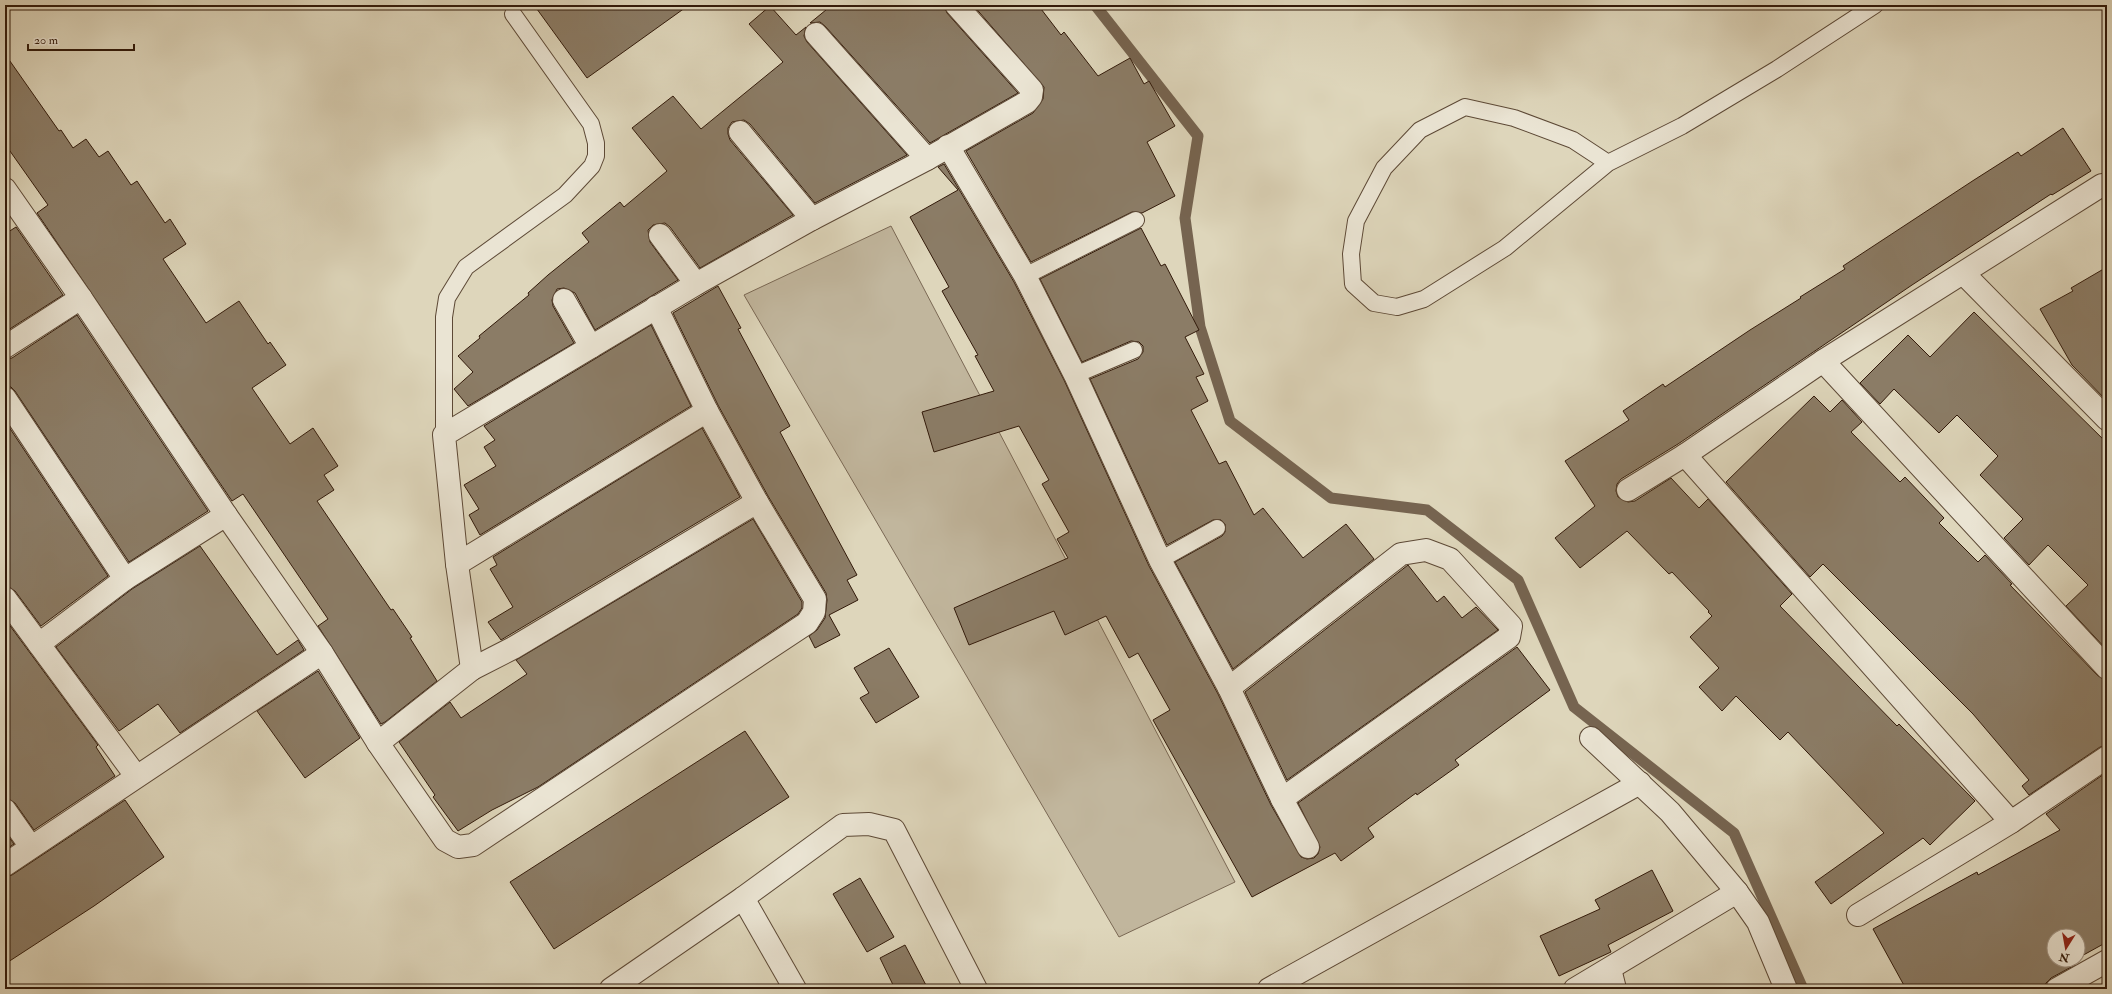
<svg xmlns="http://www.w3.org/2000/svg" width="2112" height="994" viewBox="0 0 2112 994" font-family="'IM FELL Double Pica',serif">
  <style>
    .green { fill: #c1b69d; stroke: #7a6854 }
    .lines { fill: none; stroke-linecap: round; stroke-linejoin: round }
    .stream { stroke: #766450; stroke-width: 11 }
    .building { fill: #8b7c66; stroke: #321a0a }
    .lane-casing { stroke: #5d4936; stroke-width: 18 }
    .street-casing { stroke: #5d4936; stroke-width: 24 }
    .lane { stroke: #eae4d3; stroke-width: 16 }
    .street { stroke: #eae4d3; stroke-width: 22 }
  </style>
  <rect width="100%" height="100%" fill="#ded6bb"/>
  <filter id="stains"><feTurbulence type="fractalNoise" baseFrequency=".005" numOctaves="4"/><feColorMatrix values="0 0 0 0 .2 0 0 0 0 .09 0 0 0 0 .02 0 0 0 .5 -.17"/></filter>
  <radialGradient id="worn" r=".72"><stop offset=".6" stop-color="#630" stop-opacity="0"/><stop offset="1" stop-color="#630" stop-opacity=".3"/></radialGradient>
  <polygon class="green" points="891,226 1235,882 1119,937 744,295"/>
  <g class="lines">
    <polyline class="stream" points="1095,5 1198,136 1185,218 1200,327 1230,421 1331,498 1427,510 1518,580 1574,707 1734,833 1803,989"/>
  </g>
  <g class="building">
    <polygon points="534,5 689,5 587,78"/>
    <polygon points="832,5 944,5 947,13 1018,93 930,143 825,26 820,22 810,23"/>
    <polygon points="973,5 1038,5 1061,35 1064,32 1098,76 1130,58 1144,84 1149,81 1175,126 1147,142 1175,196 1142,213 1132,212 1031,262 966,151 1033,113 1043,99 1044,87"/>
    <polygon points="770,6 796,35 806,27 804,36 807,42 907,155 815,203 750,124 744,120 732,122 728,128 728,134 730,140 793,215 700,268 670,227 665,223 653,225 648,230 650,242 678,280 595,330 575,293 564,288 557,289 552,300 553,306 574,343 468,406 454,389 473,372 458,356 480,338 479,336 529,295 528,293 548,275 589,242 582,233 620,202 624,207 667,171 632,128 673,96 701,129 783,62 749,24"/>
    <polygon points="5,54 59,131 61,130 73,148 86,139 99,157 108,151 131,185 137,181 165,223 170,219 186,244 163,259 206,323 239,301 268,344 270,342 286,365 252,388 290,444 313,428 338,466 324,475 334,490 317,501 391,610 393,609 412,637 410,638 437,681 385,722 381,724 318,626 328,619 243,494 232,501 37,213 48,205 5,144"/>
    <polygon points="2063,128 2091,171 2052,195 2051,194 1912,285 1678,444 1621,479 1617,484 1616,491 1618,497 1628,502 1635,501 1671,478 1699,508 1708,499 1792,594 1780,606 1897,726 1899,724 1975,801 1930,845 1923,838 1831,904 1815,882 1884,833 1788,732 1780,740 1736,696 1722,711 1699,687 1719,668 1690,637 1712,616 1708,612 1709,611 1672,572 1669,574 1627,531 1580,568 1555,538 1595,506 1565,461 1629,420 1623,411 1663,384 1665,387 1750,330 1801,298 1800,297 1845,269 1843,266 1974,180 2018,152 2021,156"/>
    <polygon points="944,164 1014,282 1064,380 1149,566 1218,694 1271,805 1301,857 1307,859 1314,858 1318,854 1320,847 1298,803 1517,647 1550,690 1455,760 1459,765 1417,795 1416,793 1368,828 1374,837 1341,861 1335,853 1252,897 1153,720 1170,710 1138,653 1129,658 1106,616 1065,635 1054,611 969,645 954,608 1068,558 1057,539 1069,532 1042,484 1049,480 1019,426 934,452 922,412 994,391 975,356 978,355 942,291 949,287 910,217 958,190 938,167"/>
    <polygon points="16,227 63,295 5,332 5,234"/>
    <polygon points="1141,228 1161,266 1165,264 1199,330 1185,337 1204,374 1196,377 1208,401 1191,410 1219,464 1226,461 1254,515 1263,508 1303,558 1346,524 1374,559 1233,669 1175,562 1222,536 1225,532 1225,524 1221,520 1213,520 1167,545 1090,379 1138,359 1143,352 1143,346 1139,342 1131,341 1082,362 1040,279"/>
    <polygon points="2107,267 2107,401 2072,365 2040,309 2073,291 2071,288"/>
    <polygon points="718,286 741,328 738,329 790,426 780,432 857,575 847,580 858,600 829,615 840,635 815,648 809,636 817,630 825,618 827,600 826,593 768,496 718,405 673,313"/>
    <polygon points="1974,312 2107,443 2107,650 2066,606 2088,585 2048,545 2029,565 2004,538 2023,519 1980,475 1998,456 1957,415 1939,433 1894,389 1880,404 1860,383 1908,335 1930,357"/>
    <polygon points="77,315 208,511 129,562 15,391 11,387 5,386 5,359 12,358"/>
    <polygon points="651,325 691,406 480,535 469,515 479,509 464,485 496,466 484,447 495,440 484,426"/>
    <polygon points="1814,396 1830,412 1842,400 1862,422 1851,432 1900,482 1905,477 1944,518 1939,523 1978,562 1985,555 2012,584 2010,585 2098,676 2107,680 2107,745 2100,747 2029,795 2022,786 2029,780 1973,714 1823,564 1810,577 1726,482"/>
    <polygon points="5,421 108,576 41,626 15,591 5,586"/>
    <polygon points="702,428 740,497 501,640 488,622 513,607 490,569 497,565 493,557"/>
    <polygon points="753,519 802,602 802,608 798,614 538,787 492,810 458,831 433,797 435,795 399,742 450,702 461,718 527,674 516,660"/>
    <polygon points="200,546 277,655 298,640 304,650 180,733 158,704 119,731 56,647 132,589"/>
    <polygon points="1408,565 1437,602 1444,596 1462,618 1476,607 1498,630 1287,780 1245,692"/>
    <polygon points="5,619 98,745 96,747 115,776 34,830 15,803 5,798"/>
    <polygon points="889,648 919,697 876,723 860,698 869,693 854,668"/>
    <polygon points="318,671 360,738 305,778 257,711"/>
    <polygon points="745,731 789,797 554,949 510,882"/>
    <polygon points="2107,772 2107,942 2078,958 2078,936 2054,936 2054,960 2074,960 2073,961 2075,965 2051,978 2046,983 2045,989 1906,989 1873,929 1977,872 1978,875 2060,830 2046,814"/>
    <polygon points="125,800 164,857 94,906 5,964 5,877 12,875"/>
    <polygon points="5,832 14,844 5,850"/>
    <polygon points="1652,870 1673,911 1608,945 1611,952 1559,976 1540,936 1600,909 1595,900"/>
    <polygon points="860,878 894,937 867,952 833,894"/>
    <polygon points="905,945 928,989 895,989 880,958"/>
  </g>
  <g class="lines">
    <g class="lane-casing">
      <g id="lane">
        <polyline points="1608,163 1573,140 1514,118 1465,107 1420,130 1384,168 1356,221 1351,254 1353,284 1374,303 1397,307 1424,299 1505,248 1608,163 1682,126 1777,69 1875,5"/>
        <polyline points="1025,276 1136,220"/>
        <polyline points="1075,375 1134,350"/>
        <polyline points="444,435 444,317 447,298 466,267 565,195 592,166 596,156 596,143 591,124 513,14"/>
        <polyline points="1160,560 1217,528"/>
      </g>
    </g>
    <g class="street-casing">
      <g id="street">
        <polyline points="816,34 927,159"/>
        <polyline points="740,132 812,219"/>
        <polyline points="948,146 1025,276 1075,375 1160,560 1229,688 1282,799 1308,847"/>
        <polyline points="5,189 81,298 226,515 322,653 378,743 445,840 458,847 473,845 807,623 814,612 815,599 757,502 707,411 656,307"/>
        <polyline points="660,235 696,284"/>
        <polyline points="1964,274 2107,419"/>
        <polyline points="564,300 591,347"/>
        <polyline points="5,347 81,298"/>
        <polyline points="1823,361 2107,668"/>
        <polyline points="5,398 125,579"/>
        <polyline points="1685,455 2011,822"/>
        <polyline points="1628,490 1685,455 1823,361 2102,185 2107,185"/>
        <polyline points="457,564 707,411"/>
        <polyline points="5,598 136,776"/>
        <polyline points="39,644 125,579 226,515"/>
        <polyline points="472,669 457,564 444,435 696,284 812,219 927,159 1027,102 1031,97 1032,90 956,5"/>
        <polyline points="1229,688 1401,554 1426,550 1450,559 1511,626 1509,637 1282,799"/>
        <polyline points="1591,738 1670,812 1737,892 1758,922 1786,989"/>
        <polyline points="378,743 472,669 513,648 757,502"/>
        <polyline points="5,810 31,847"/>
        <polyline points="5,865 322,653"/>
        <polyline points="743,898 795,989"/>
        <polyline points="1858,915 2011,822 2107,757"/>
        <polyline points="1610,969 1615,989"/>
        <polyline points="611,989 743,898 843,825 869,824 894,830 976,989"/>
        <polyline points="1269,989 1640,783"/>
        <polyline points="1575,989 1737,892"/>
        <polyline points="2057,989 2107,961"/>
      </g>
    </g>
    <use href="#lane" class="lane"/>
    <use href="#street" class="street"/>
  </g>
  <rect width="2112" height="994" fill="none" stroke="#ded6bb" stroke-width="20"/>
  <rect x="6" y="6" width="2100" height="982" fill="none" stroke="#321a0a" stroke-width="2"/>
  <rect x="10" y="10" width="2092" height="974" fill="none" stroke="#321a0a"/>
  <g transform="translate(2066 948) rotate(191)"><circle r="19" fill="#eae4d3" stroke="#a09383"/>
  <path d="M0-3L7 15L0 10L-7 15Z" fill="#8f2418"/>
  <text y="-6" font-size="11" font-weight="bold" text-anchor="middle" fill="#321a0a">N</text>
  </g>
  <path d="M28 44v6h106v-6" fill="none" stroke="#321a0a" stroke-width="2"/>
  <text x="34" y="44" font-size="12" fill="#321a0a" stroke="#eae4d3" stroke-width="3" paint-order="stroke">20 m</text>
  <rect width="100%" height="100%" filter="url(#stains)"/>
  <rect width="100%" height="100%" fill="url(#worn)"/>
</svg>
